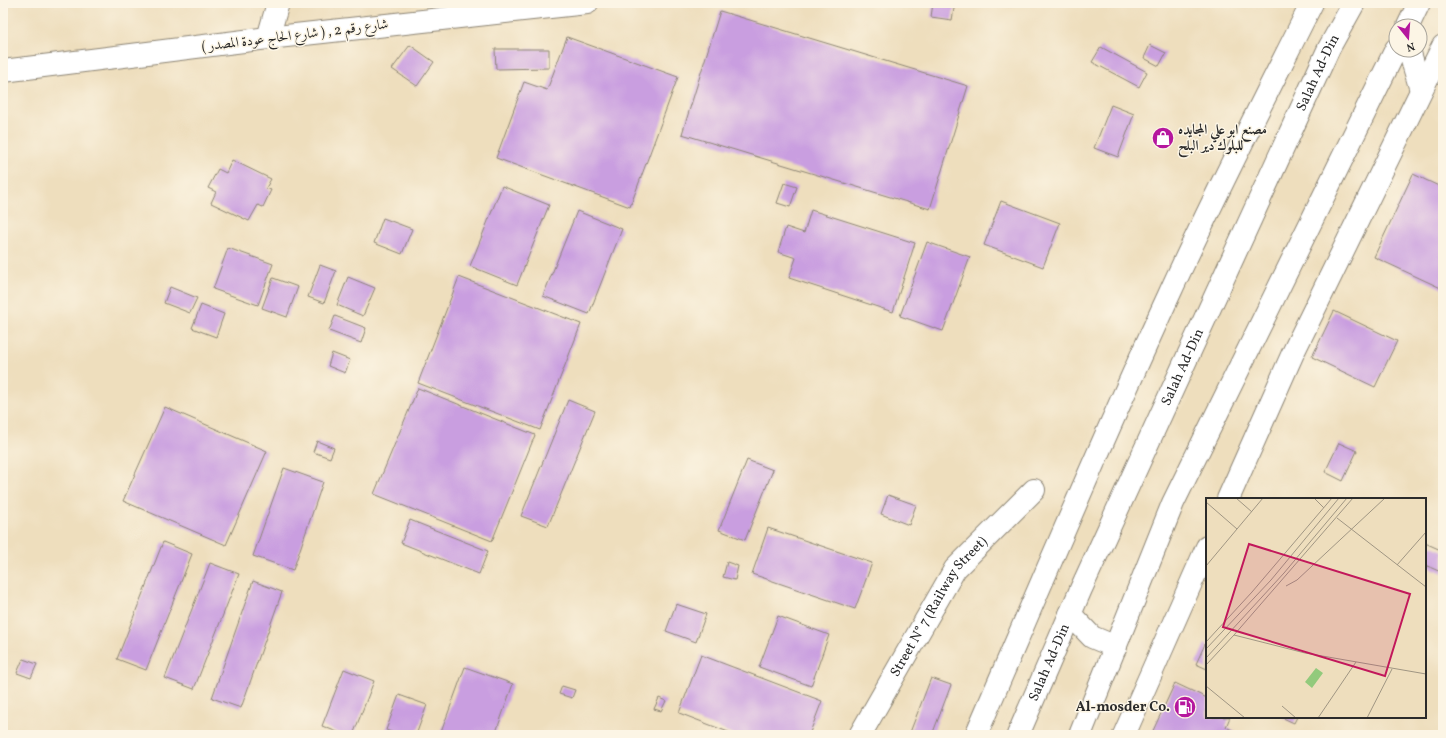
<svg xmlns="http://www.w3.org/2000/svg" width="1446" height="738" viewBox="0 0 1446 738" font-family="Vollkorn,Amiri,serif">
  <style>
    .building { fill: #c99ee0 }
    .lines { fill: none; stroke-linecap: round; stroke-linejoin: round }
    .minor-casing { stroke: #8c8474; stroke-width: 24 }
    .major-casing { stroke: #8c8474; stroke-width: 24 }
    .highway-casing { stroke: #8c8474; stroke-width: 24 }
    .minor { stroke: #fff; stroke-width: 22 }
    .major { stroke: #fff; stroke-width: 22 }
    .highway { stroke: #fff; stroke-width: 22 }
    .labels { text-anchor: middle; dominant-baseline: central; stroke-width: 3; stroke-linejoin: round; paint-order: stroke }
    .street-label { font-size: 14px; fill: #2b2b2b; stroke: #fcf5e5 }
    .poi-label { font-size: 14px; font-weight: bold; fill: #2b2b2b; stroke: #fcf5e5; text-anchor: start }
    .inset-road { fill: none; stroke: #a09683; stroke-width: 1 }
    .view { fill: #c2185b; fill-opacity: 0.15; stroke: #c2185b; stroke-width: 2 }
    .inset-edge { fill: none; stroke: #2b2b2b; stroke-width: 2 }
  </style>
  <rect width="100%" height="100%" fill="#fcf5e5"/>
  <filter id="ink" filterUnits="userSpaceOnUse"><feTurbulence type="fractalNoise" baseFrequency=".025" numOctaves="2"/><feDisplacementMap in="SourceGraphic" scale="8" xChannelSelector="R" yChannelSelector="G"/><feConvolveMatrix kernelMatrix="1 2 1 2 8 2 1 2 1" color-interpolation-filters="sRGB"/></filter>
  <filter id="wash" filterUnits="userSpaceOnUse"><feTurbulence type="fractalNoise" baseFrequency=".012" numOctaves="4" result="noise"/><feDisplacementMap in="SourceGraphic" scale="16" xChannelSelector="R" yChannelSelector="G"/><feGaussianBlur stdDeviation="0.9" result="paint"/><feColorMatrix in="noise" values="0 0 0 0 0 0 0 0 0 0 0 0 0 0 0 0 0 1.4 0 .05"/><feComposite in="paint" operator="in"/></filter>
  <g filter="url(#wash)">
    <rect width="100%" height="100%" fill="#eedebd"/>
    <g id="blocks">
      <g class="building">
        <polygon points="933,3 955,3 952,20 931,17"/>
        <polygon points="720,11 968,86 930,209 682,134"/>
        <polygon points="567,37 678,77 630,207 496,158 524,82 547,90"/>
        <polygon points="410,45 434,62 417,86 392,69"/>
        <polygon points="1150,45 1166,53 1159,66 1144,58"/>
        <polygon points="1101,47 1147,72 1139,87 1092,62"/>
        <polygon points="495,49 549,49 549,68 496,69"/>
        <polygon points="1111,105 1134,114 1118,157 1094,148"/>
        <polygon points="232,160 271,179 266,188 271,190 263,207 258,205 249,221 211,203 216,192 208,188 218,169 226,173"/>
        <polygon points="1413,174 1443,188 1443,289 1374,257"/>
        <polygon points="784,183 797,187 790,207 777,203"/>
        <polygon points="502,186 549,205 517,285 470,266"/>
        <polygon points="1001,201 1060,223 1043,267 984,245"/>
        <polygon points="811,210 915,243 893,312 789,278 796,258 778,252 786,227 804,233"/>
        <polygon points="577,211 622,229 589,314 543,296"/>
        <polygon points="383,218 412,229 402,254 374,243"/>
        <polygon points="927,242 970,257 943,331 900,316"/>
        <polygon points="228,248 273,264 258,305 213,289"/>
        <polygon points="320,265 336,271 324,303 308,297"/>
        <polygon points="348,277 375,288 363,316 337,305"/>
        <polygon points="459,277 581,324 540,430 418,383"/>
        <polygon points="273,278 298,287 287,317 262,308"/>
        <polygon points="170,287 197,298 190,313 164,303"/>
        <polygon points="201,305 224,314 216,337 192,328"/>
        <polygon points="1334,311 1397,341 1375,387 1312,357"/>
        <polygon points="335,316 366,328 361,343 329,331"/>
        <polygon points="332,353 350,360 345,373 328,366"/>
        <polygon points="418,388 535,435 492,541 374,494"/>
        <polygon points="568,400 595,411 548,526 521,516"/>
        <polygon points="165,407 267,451 226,545 123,501"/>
        <polygon points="317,441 334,448 330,458 313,452"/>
        <polygon points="1339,443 1357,451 1343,481 1325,472"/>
        <polygon points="747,460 773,470 745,540 719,530"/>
        <polygon points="284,468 323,482 293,570 253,556"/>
        <polygon points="888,495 916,505 909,525 881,514"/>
        <polygon points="410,520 488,551 479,574 401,543"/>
        <polygon points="768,528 872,563 855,609 752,574"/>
        <polygon points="163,542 192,554 146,670 117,659"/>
        <polygon points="1425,543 1443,551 1443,573 1425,565"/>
        <polygon points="727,562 738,566 735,580 723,577"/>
        <polygon points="210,563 239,574 194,689 165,678"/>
        <polygon points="253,581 282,592 241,708 212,698"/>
        <polygon points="676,604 706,614 696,642 666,631"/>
        <polygon points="778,616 829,635 811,686 759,667"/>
        <polygon points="1205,644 1207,645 1207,669 1196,664"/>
        <polygon points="701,655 822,701 809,735 736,735 679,713"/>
        <polygon points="23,659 37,664 31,678 17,673"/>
        <polygon points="465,667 513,684 495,735 440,735"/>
        <polygon points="344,669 374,681 353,735 345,735 322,726"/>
        <polygon points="931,678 951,685 932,735 909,735"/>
        <polygon points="1175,683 1207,698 1207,717 1230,717 1226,727 1242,735 1151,735"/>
        <polygon points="562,686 575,690 572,698 559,694"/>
        <polygon points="399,695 427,705 416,735 399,735 386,730"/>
        <polygon points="659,698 666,701 661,711 654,709"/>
        <polygon points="1281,717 1297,717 1294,723"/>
      </g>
    </g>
  </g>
  <g filter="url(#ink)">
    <use href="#blocks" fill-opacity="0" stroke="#8c8474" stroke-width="1"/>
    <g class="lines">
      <g class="minor-casing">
        <g id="minor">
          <polyline points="268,38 278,3"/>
          <polyline points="3,71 268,38 587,3"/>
          <path id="s1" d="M860,735L955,569L1034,490"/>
          <path d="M976,735C1039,589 1101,442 1168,297C1213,198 1263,101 1312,3"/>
        </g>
      </g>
      <g class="major-casing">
        <g id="major">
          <polyline points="1228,499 1293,353 1443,46"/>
          <polyline points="1124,735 1207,547"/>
        </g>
      </g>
      <g class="highway-casing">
        <g id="highway">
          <polyline points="1408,26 1419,3"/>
          <polyline points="1409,50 1421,90"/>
          <polyline points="1070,614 1092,637 1116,647"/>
          <path id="s2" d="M1018,735L1081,589L1329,48L1354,3"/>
          <polyline points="1080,735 1173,503 1396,49"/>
        </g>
      </g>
      <use href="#minor" class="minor"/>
      <use href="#major" class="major"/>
      <use href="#highway" class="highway"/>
    </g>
  </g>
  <defs>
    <g id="shop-disc" transform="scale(1.15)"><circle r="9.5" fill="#b5179e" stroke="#fcf5e5"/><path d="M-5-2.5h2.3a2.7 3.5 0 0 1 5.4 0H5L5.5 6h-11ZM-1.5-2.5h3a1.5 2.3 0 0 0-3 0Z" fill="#fff"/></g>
    <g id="fuel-disc" transform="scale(1.15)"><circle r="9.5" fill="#b5179e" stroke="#fcf5e5"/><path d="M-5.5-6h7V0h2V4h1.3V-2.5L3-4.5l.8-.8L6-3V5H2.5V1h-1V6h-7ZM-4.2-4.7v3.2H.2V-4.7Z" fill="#fff"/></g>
  </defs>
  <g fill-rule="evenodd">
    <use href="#shop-disc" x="1163" y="138"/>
    <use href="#fuel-disc" x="1185" y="707"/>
  </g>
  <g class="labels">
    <g class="street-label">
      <text transform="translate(295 36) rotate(-7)">شارع رقم 2 , ( شارع الحاج عودة المصدر )</text>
      <text stroke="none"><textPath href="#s2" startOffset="727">Salah Ad-Din</textPath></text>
      <text stroke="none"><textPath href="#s2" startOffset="403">Salah Ad-Din</textPath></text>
      <text stroke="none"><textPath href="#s1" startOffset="151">Street N° 7 (Railway Street)</textPath></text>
      <text stroke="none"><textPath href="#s2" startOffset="79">Salah Ad-Din</textPath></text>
    </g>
    <g class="poi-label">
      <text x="1178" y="130">مصنع ابو علي المجايده<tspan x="1178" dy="16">للبلوك دير البلح</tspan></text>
      <text x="1170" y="707" text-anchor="end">Al-mosder Co.</text>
    </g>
  </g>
  <g transform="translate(1206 498)">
    <rect width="220" height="220" fill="#eedebd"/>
    <path d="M110,170L117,175L106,190L99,184Z" fill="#92ca7c"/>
    <path class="inset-road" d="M30,0L46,14M108,0L118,10M147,0L28,137L99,155L220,176M0,4L31,31M131,20L220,89M191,67L220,34M0,68L57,0M80,88L91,82L179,0M0,144L46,94L126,0M0,151L65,82L133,0M0,160L78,75L141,0M0,167L28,137M0,188L39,220M76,208L90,220M112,220L150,164M161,220L186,171"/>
    <path class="view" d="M43,46L204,96L179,178L17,129Z"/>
    <rect width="220" height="220" class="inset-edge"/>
  </g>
  <rect width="1446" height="738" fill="none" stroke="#fcf5e5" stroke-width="16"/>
  <g transform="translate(1408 38) rotate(163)"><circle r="19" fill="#fcf5e5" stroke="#a8a49b"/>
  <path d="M0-3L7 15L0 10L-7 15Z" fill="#b5179e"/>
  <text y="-6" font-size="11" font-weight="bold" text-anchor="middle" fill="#2b2b2b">N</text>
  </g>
</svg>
